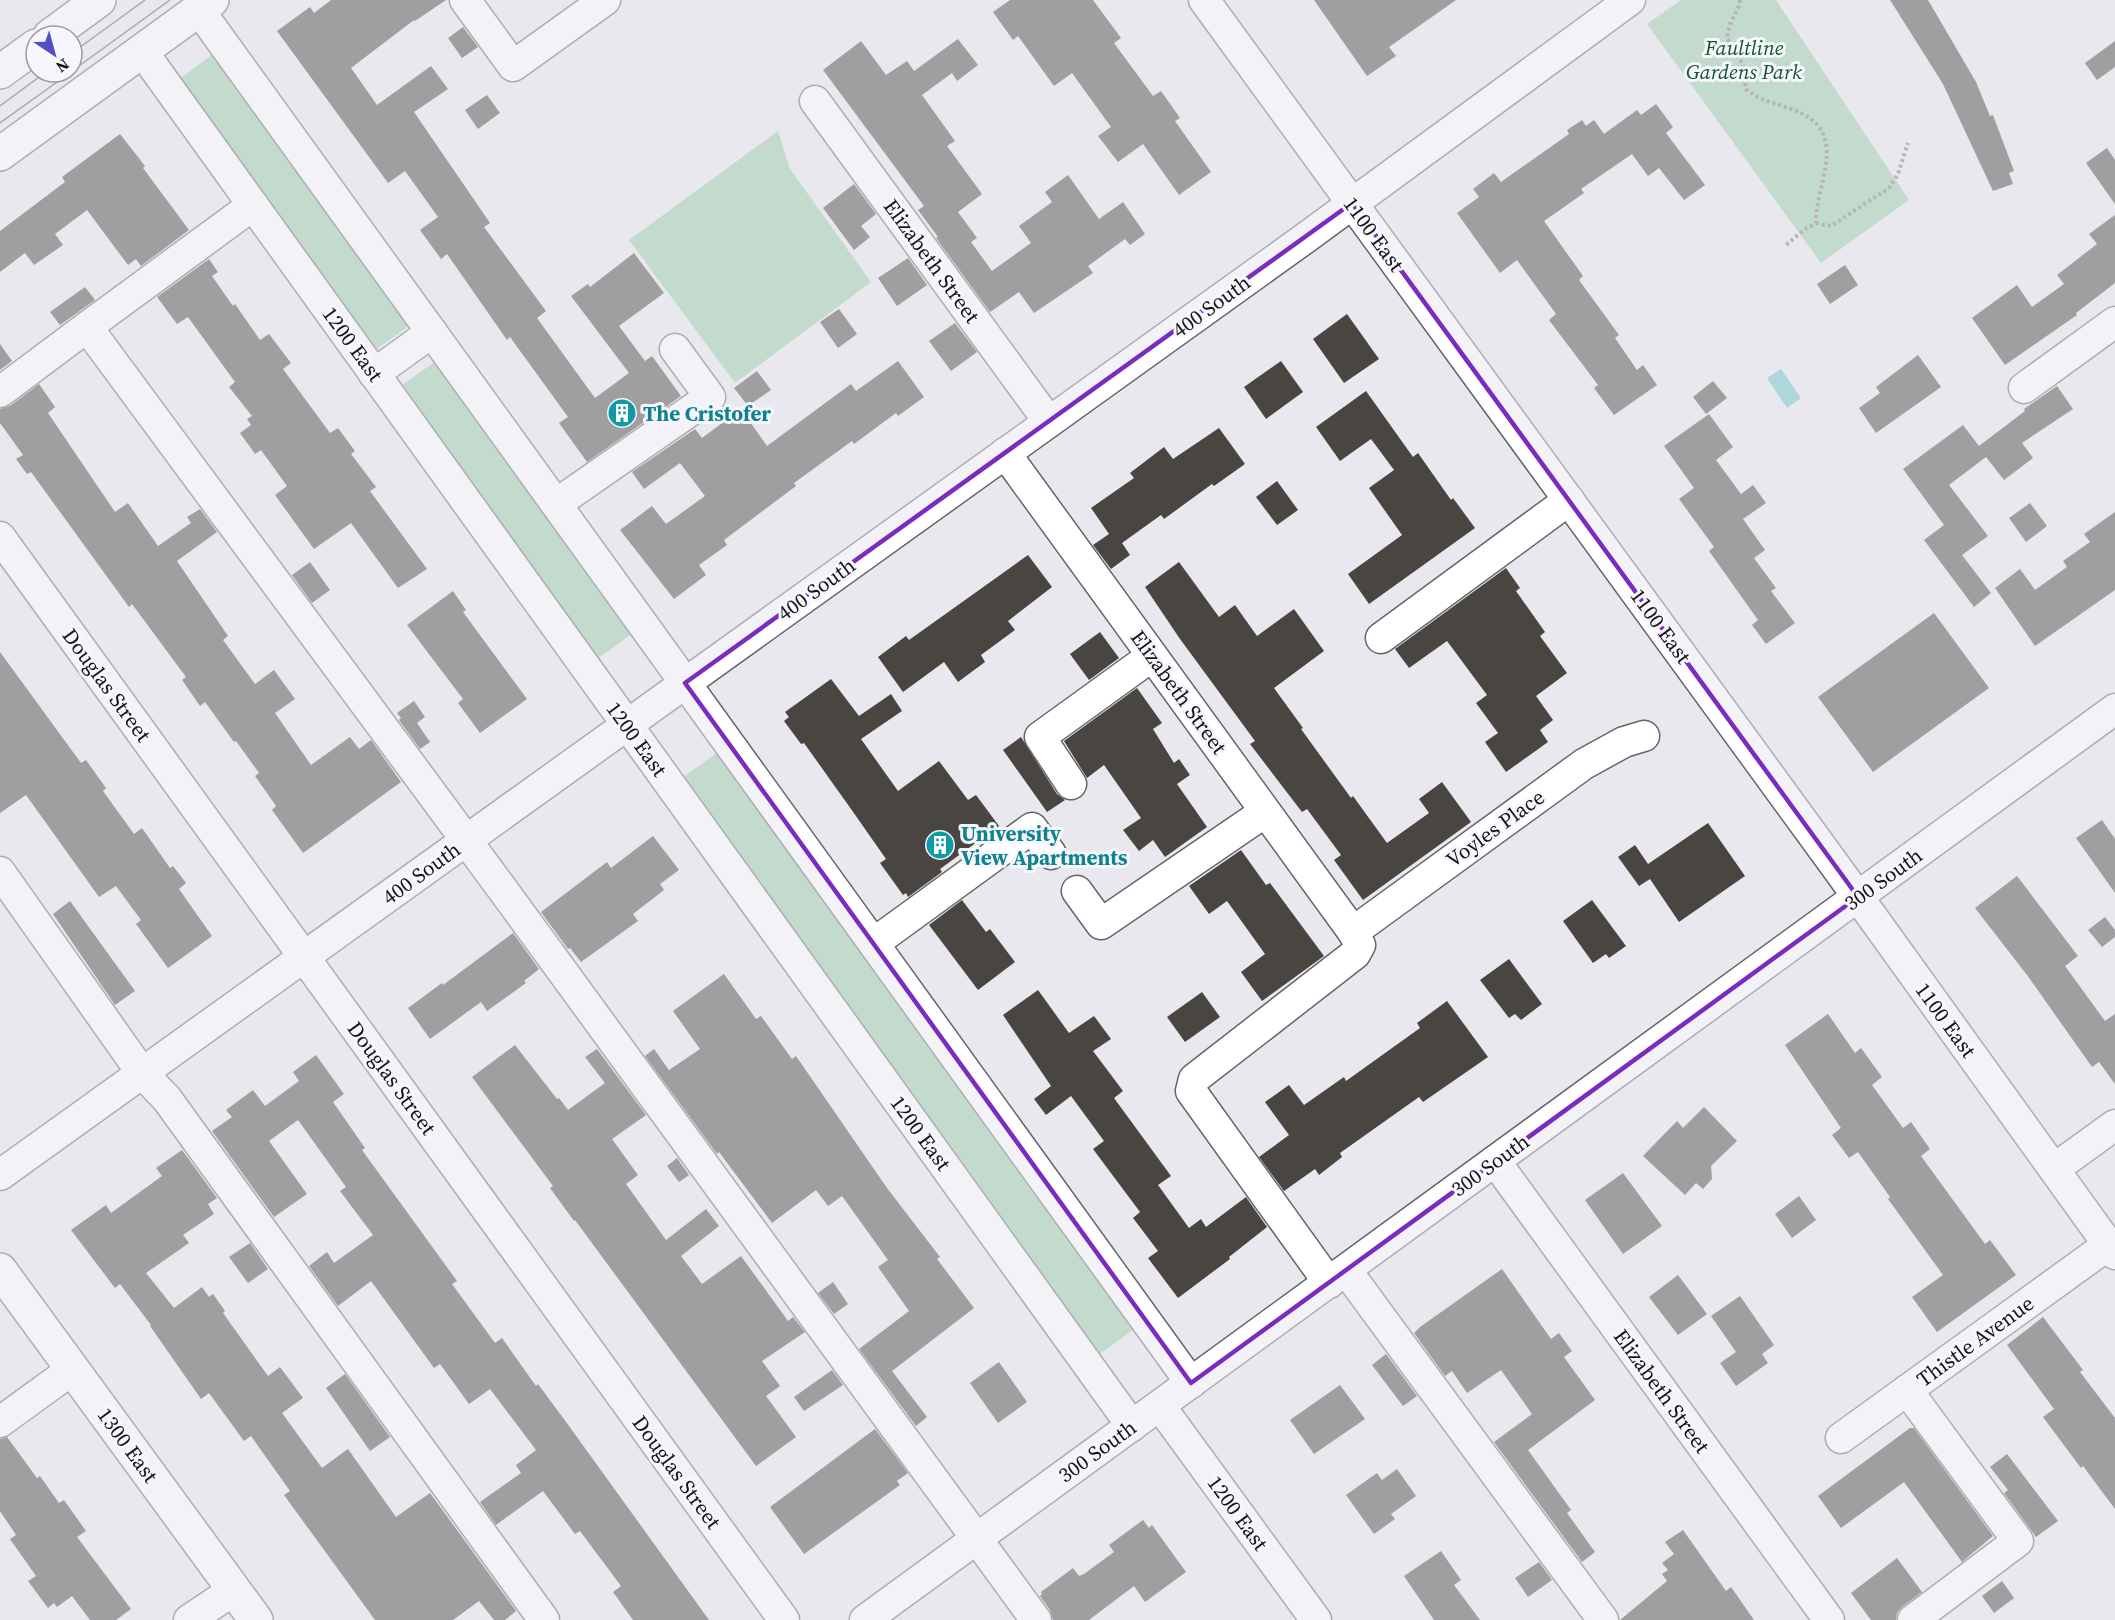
<svg xmlns="http://www.w3.org/2000/svg" width="2115" height="1620" viewBox="0 0 2115 1620" font-family="'Source Serif 4',serif">
  <style>
    .green { fill: #95cda3 }
    .water { fill: #67c4c6 }
    .building { fill: #494541 }
    .lines { fill: none; stroke-linecap: round; stroke-linejoin: round }
    .minor-casing { stroke: #66656b; stroke-width: 33 }
    .major-casing { stroke: #66656b; stroke-width: 36 }
    .path { stroke: #78777b; stroke-width: 4; stroke-dasharray: 3 3; stroke-linecap: butt }
    .minor { stroke: #fff; stroke-width: 30 }
    .major { stroke: #fff; stroke-width: 33 }
    .tram { stroke: #5c5b5f; stroke-width: 1.5 }
    .marked { fill: none; stroke: #7b2cbf; stroke-width: 4.5; stroke-linejoin: round }
    .labels { text-anchor: middle; dominant-baseline: central; stroke-width: 6; stroke-linejoin: round; paint-order: stroke }
    .park-label { font-size: 21px; font-style: italic; fill: #12562d; stroke: #f7f6fd }
    .street-label { font-size: 21px; fill: #151517; stroke: #f7f6fd }
    .culture-label { font-size: 21px; font-weight: bold; fill: #0d838f; stroke: #f7f6fd; text-anchor: start }
  </style>
  <rect width="100%" height="100%" fill="#eae8ef"/>
  <g class="green">
    <polygon points="1681,0 1776,0 1909,200 1821,263 1647,24"/>
    <polygon points="212,55 409,326 371,353 175,82"/>
    <polygon points="778,131 790,169 871,282 735,383 629,240"/>
    <polygon points="436,361 633,633 594,661 398,388"/>
    <polygon points="718,752 1135,1328 1100,1354 682,778"/>
  </g>
  <polygon class="water" points="1781,369 1801,398 1787,408 1767,378"/>
  <g class="building">
    <polygon points="331,0 446,0 415,21 414,20 351,68 377,105 431,66 448,89 414,112 490,223 484,227 546,311 537,318 595,398 629,373 571,296 588,284 590,287 634,253 664,293 619,326 645,361 652,356 681,396 587,462 559,423 568,417 510,337 507,340 447,254 441,259 420,230 438,217 405,171 388,183 277,31 310,7 314,13"/>
    <polygon points="1010,0 1093,0 1121,38 1114,43 1153,96 1161,91 1180,118 1175,121 1211,172 1179,195 1143,144 1118,162 1098,136 1111,127 1072,73 1054,86 1018,36 1013,40 993,12"/>
    <polygon points="1314,0 1456,0 1389,47 1396,56 1367,76"/>
    <polygon points="1890,0 1928,0 1976,82 1990,116 1993,115 2014,171 2009,173 2013,184 1993,191 1943,84"/>
    <polygon points="463,27 478,47 462,58 448,38"/>
    <polygon points="958,39 978,65 957,81 952,73 922,95 955,141 947,146 982,194 958,212 977,238 971,242 992,271 1031,243 1019,226 1052,202 1045,192 1068,175 1099,219 1123,202 1145,234 1130,245 1125,239 1088,266 1093,273 1034,313 1019,292 990,312 936,238 938,237 918,210 924,206 823,70 861,41 886,75 907,61 914,71"/>
    <polygon points="2115,41 2115,67 2097,80 2085,63"/>
    <polygon points="487,95 500,113 478,129 465,110"/>
    <polygon points="1656,104 1673,127 1666,133 1705,185 1684,200 1659,168 1648,176 1632,154 1581,189 1584,193 1544,221 1583,276 1579,280 1619,335 1615,338 1637,370 1643,365 1657,385 1614,415 1594,388 1598,385 1549,320 1556,314 1517,260 1500,273 1457,213 1479,197 1473,189 1494,173 1501,182 1569,134 1567,130 1582,120 1586,126 1594,120 1604,134 1637,110 1641,115"/>
    <polygon points="120,134 145,166 143,168 189,230 141,266 136,259 128,265 87,210 55,234 63,245 34,265 25,253 0,272 0,231 65,182 62,177"/>
    <polygon points="2107,148 2115,160 2115,204 2086,163"/>
    <polygon points="854,184 876,214 861,226 870,237 854,250 823,208"/>
    <polygon points="2115,215 2115,283 2076,313 2077,315 2005,365 1972,318 2017,285 2032,307 2064,284 2057,275 2097,244 2089,234"/>
    <polygon points="908,258 927,285 897,306 878,278"/>
    <polygon points="209,259 218,272 212,276 233,306 235,304 260,340 269,334 291,363 283,369 330,433 338,428 355,451 351,454 376,487 370,491 427,569 398,588 351,523 314,549 275,495 287,486 261,450 255,454 240,433 251,425 247,419 252,416 229,387 235,382 188,317 177,324 157,297"/>
    <polygon points="1845,265 1858,285 1830,304 1817,284"/>
    <polygon points="85,287 95,300 60,325 50,312"/>
    <polygon points="839,309 857,334 838,348 820,322"/>
    <polygon points="1347,314 1379,359 1344,383 1313,339"/>
    <polygon points="955,323 977,352 951,371 929,341"/>
    <polygon points="0,344 12,361 0,370"/>
    <polygon points="1918,355 1941,387 1876,433 1859,408 1880,393 1876,387"/>
    <polygon points="898,361 924,397 898,416 896,413 854,444 852,441 794,483 796,486 724,540 727,545 699,565 706,575 674,599 620,530 652,506 666,524 705,496 680,463 644,489 632,472 695,429 702,438 741,409 767,446 851,384 856,391"/>
    <polygon points="1281,361 1303,392 1266,419 1244,387"/>
    <polygon points="757,371 771,390 748,406 734,388"/>
    <polygon points="1713,381 1727,398 1706,414 1693,397"/>
    <polygon points="39,384 55,407 48,413 115,512 128,503 158,546 191,523 187,517 200,509 217,532 177,561 228,636 223,640 255,684 274,670 295,699 275,713 311,765 350,737 359,749 371,740 401,782 303,853 272,810 276,806 255,776 259,773 236,741 234,742 205,702 200,706 182,680 186,677 132,604 129,607 31,472 27,474 16,459 23,455 0,423 0,409 10,406"/>
    <polygon points="2057,386 2073,409 2022,443 2033,458 2004,480 1986,457 1949,485 1988,536 1962,555 1991,593 1974,607 1924,540 1944,525 1903,469 1963,425 1979,446 2025,411 2024,409"/>
    <polygon points="1366,391 1413,457 1418,453 1451,500 1453,498 1475,528 1369,604 1348,574 1402,535 1369,488 1394,470 1371,439 1340,461 1316,427"/>
    <polygon points="1709,414 1733,447 1716,460 1741,494 1753,485 1766,503 1743,519 1765,550 1754,558 1776,588 1771,591 1795,623 1766,644 1752,625 1758,620 1709,551 1714,547 1679,499 1694,488 1664,446"/>
    <polygon points="1219,428 1245,464 1214,486 1212,484 1164,519 1161,515 1122,543 1130,555 1111,569 1093,545 1109,534 1091,508 1134,478 1130,473 1164,447 1173,459"/>
    <polygon points="1277,481 1298,510 1277,525 1256,497"/>
    <polygon points="2030,503 2047,526 2026,542 2009,518"/>
    <polygon points="2115,512 2115,590 2035,646 1995,588 2020,569 2035,590 2067,567 2063,561 2090,542 2084,534"/>
    <polygon points="1028,555 1052,587 1008,621 1015,630 981,655 985,662 958,682 944,662 903,692 878,657 906,636 909,640"/>
    <polygon points="310,562 330,590 312,603 292,575"/>
    <polygon points="1179,562 1219,617 1235,605 1257,636 1294,609 1324,651 1274,688 1303,728 1301,729 1351,798 1353,796 1387,843 1429,813 1419,799 1442,782 1471,822 1363,900 1334,860 1341,855 1307,809 1302,812 1250,744 1255,741 1180,639 1145,587"/>
    <polygon points="1506,568 1520,588 1516,591 1545,632 1540,636 1567,673 1536,696 1553,720 1540,730 1548,742 1506,772 1485,742 1498,733 1476,703 1487,695 1447,641 1409,668 1395,649"/>
    <polygon points="453,591 466,610 463,612 527,699 480,733 458,703 463,699 407,625"/>
    <polygon points="1934,613 1989,688 1873,772 1818,697"/>
    <polygon points="1100,632 1119,658 1089,680 1070,654"/>
    <polygon points="0,652 81,763 86,760 106,788 103,791 134,834 142,828 170,868 173,866 186,883 179,889 212,936 168,968 136,924 141,920 116,886 99,897 26,795 0,813"/>
    <polygon points="831,679 859,716 891,694 902,711 861,739 898,791 939,761 968,800 976,795 999,826 940,869 942,872 908,897 906,893 903,895 880,863 886,859 851,809 804,743 801,744 784,721 789,717 785,712"/>
    <polygon points="1137,688 1162,723 1153,729 1174,763 1179,759 1190,775 1177,784 1207,827 1165,857 1153,840 1139,851 1123,830 1141,818 1104,765 1087,778 1064,741"/>
    <polygon points="414,701 425,717 417,723 430,742 420,749 399,720 401,718 397,713"/>
    <polygon points="1021,737 1057,794 1065,800 1047,812 1003,750"/>
    <polygon points="2102,820 2115,839 2115,893 2076,838"/>
    <polygon points="1708,823 1745,876 1679,922 1650,879 1639,886 1618,857 1635,845 1648,864"/>
    <polygon points="653,836 679,870 660,884 664,890 633,914 638,921 581,962 570,948 568,949 541,912 607,862 611,868"/>
    <polygon points="1241,850 1266,885 1270,883 1324,956 1262,1001 1241,972 1265,954 1227,901 1209,914 1189,886"/>
    <polygon points="2017,876 2078,956 2065,966 2105,1021 2115,1014 2115,1084 2099,1062 2092,1067 2027,975 1975,908"/>
    <polygon points="962,900 986,932 990,929 1015,962 978,990 929,925"/>
    <polygon points="1592,900 1626,946 1609,958 1606,954 1593,963 1563,921"/>
    <polygon points="70,901 135,991 115,1005 53,914"/>
    <polygon points="2105,917 2115,930 2115,937 2102,947 2088,930"/>
    <polygon points="513,933 539,969 524,981 526,983 487,1011 481,1002 430,1039 408,1008 442,983 443,985"/>
    <polygon points="1509,959 1542,1004 1521,1020 1515,1014 1509,1018 1480,980"/>
    <polygon points="724,974 756,1019 761,1016 792,1059 796,1056 887,1188 940,1257 937,1259 974,1308 892,1371 927,1417 916,1426 859,1349 909,1311 878,1267 888,1260 842,1196 828,1206 816,1190 772,1223 719,1152 717,1154 645,1056 654,1049 669,1070 700,1049 673,1011"/>
    <polygon points="1038,990 1069,1033 1094,1016 1111,1039 1093,1051 1123,1091 1114,1098 1171,1176 1158,1185 1189,1228 1201,1219 1206,1227 1246,1197 1267,1227 1229,1257 1230,1259 1178,1298 1148,1258 1158,1251 1133,1218 1140,1212 1093,1149 1104,1141 1071,1096 1046,1115 1034,1099 1051,1086 1003,1015"/>
    <polygon points="1202,992 1220,1017 1185,1042 1167,1017"/>
    <polygon points="1447,1001 1488,1057 1423,1102 1419,1097 1340,1153 1342,1157 1319,1175 1315,1169 1284,1191 1259,1157 1289,1135 1265,1102 1289,1085 1304,1105 1344,1077 1346,1081 1420,1028 1417,1023"/>
    <polygon points="1828,1014 1855,1053 1861,1048 1882,1077 1872,1085 1903,1128 1911,1122 1930,1149 1921,1156 1985,1244 1990,1240 2016,1275 1937,1332 1912,1297 1943,1275 1888,1199 1890,1197 1858,1152 1849,1158 1832,1135 1841,1128 1785,1045"/>
    <polygon points="515,1045 557,1099 559,1098 568,1110 605,1083 585,1057 597,1049 646,1115 612,1139 638,1175 626,1184 666,1240 706,1209 719,1226 681,1256 702,1284 741,1256 788,1321 793,1317 805,1332 762,1361 780,1386 766,1396 796,1437 756,1466 575,1220 574,1221 550,1188 553,1186 472,1077"/>
    <polygon points="316,1055 344,1094 333,1102 365,1148 362,1150 457,1281 452,1284 495,1343 502,1338 536,1386 538,1384 569,1426 709,1620 633,1620 613,1592 621,1586 580,1531 575,1534 543,1491 496,1525 480,1502 521,1473 516,1465 536,1450 490,1389 469,1404 440,1364 434,1368 371,1281 338,1306 309,1266 327,1252 334,1263 373,1235 340,1191 346,1187 298,1120 269,1141 307,1194 274,1217 212,1131 232,1117 226,1110 253,1090 265,1106 299,1081 293,1072"/>
    <polygon points="1704,1107 1737,1141 1711,1166 1712,1179 1703,1189 1696,1183 1685,1195 1643,1156 1677,1121 1683,1128"/>
    <polygon points="182,1150 217,1198 208,1204 214,1214 183,1235 189,1243 146,1273 174,1308 202,1287 209,1297 213,1294 225,1311 223,1313 268,1376 280,1367 303,1398 282,1413 322,1468 348,1449 396,1517 430,1493 516,1611 505,1620 494,1620 479,1601 453,1620 375,1620 284,1495 290,1491 251,1436 244,1441 209,1393 201,1399 150,1326 151,1325 120,1284 115,1288 71,1230 106,1205 111,1213 162,1176 156,1168"/>
    <polygon points="677,1158 689,1175 679,1182 667,1166"/>
    <polygon points="1623,1173 1662,1226 1623,1254 1585,1200"/>
    <polygon points="1799,1196 1816,1220 1792,1238 1775,1214"/>
    <polygon points="250,1243 268,1269 248,1283 229,1257"/>
    <polygon points="1502,1269 1551,1339 1559,1333 1572,1351 1564,1357 1595,1400 1528,1450 1571,1510 1567,1513 1595,1552 1582,1562 1494,1442 1532,1414 1501,1370 1467,1393 1452,1371 1445,1376 1414,1333 1420,1327"/>
    <polygon points="1678,1275 1707,1314 1678,1335 1649,1297"/>
    <polygon points="833,1282 848,1304 834,1314 818,1293"/>
    <polygon points="1740,1296 1774,1345 1762,1354 1768,1363 1736,1386 1720,1363 1736,1352 1711,1316"/>
    <polygon points="2043,1317 2083,1370 2080,1372 2115,1418 2115,1509 2083,1466 2081,1468 2043,1417 2054,1409 2007,1345"/>
    <polygon points="1386,1354 1417,1396 1403,1406 1372,1365"/>
    <polygon points="999,1362 1027,1402 998,1423 970,1383"/>
    <polygon points="832,1370 843,1385 804,1411 794,1397"/>
    <polygon points="345,1374 390,1437 370,1451 326,1388"/>
    <polygon points="1340,1385 1365,1419 1314,1454 1290,1420"/>
    <polygon points="1910,1428 1914,1428 1993,1536 1962,1562 1904,1482 1841,1528 1818,1496"/>
    <polygon points="875,1429 908,1473 897,1481 900,1485 804,1554 770,1507"/>
    <polygon points="7,1437 37,1478 40,1476 59,1503 64,1500 86,1531 77,1537 131,1609 116,1620 90,1620 72,1596 57,1607 54,1603 48,1608 28,1581 36,1576 10,1539 16,1535 0,1511 0,1439"/>
    <polygon points="2007,1454 2058,1521 2036,1537 2004,1493 2008,1490 1990,1467"/>
    <polygon points="1397,1469 1416,1496 1391,1514 1395,1519 1374,1534 1346,1495 1377,1473 1382,1480"/>
    <polygon points="1143,1520 1149,1528 1152,1525 1186,1572 1145,1602 1134,1586 1089,1620 1053,1620 1050,1610 1040,1596 1042,1594 1041,1592 1073,1568 1079,1576 1084,1574 1114,1552 1109,1545"/>
    <polygon points="1683,1530 1726,1591 1731,1587 1754,1620 1620,1620 1667,1581 1662,1574 1668,1570 1662,1563 1674,1554 1665,1542"/>
    <polygon points="1441,1551 1461,1580 1454,1585 1480,1620 1434,1620 1404,1576"/>
    <polygon points="1897,1558 1922,1592 1902,1607 1897,1613 1896,1620 1871,1620 1851,1593"/>
    <polygon points="1539,1562 1552,1580 1528,1597 1515,1578"/>
    <polygon points="2002,1581 2014,1598 1994,1613 1982,1596"/>
  </g>
  <g class="lines">
    <g class="minor-casing">
      <g id="minor">
        <polyline points="465,0 513,66 605,0"/>
        <polyline points="1204,0 1858,897 2115,1254"/>
        <polyline points="199,10 1191,1383"/>
        <polyline points="142,51 1132,1426"/>
        <polyline points="815,101 1049,422"/>
        <polyline points="253,205 87,327 503,890 1036,1620"/>
        <polyline points="374,374 432,332"/>
        <polyline points="2024,388 2115,322"/>
        <polyline points="0,392 87,327"/>
        <polyline points="1005,453 1353,932 1360,945 1355,954 1194,1079 1191,1091 1329,1283"/>
        <polyline points="556,504 710,397 675,349"/>
        <polyline points="0,537 784,1620"/>
        <polyline points="1381,638 1569,500"/>
        <polyline points="1071,784 1040,737 1152,656"/>
        <polyline points="0,872 142,1073 167,1099 544,1620"/>
        <polyline points="1077,891 1101,924 1265,812"/>
        <polyline points="1353,932 1584,764 1624,742 1644,736"/>
        <polyline points="874,943 1032,828 1051,854"/>
        <polyline points="1495,1161 1829,1620"/>
        <polyline points="2054,1169 2115,1125"/>
        <polyline points="0,1175 1304,239 1630,0"/>
        <polyline points="1346,1270 1603,1620"/>
        <polyline points="1907,1390 2018,1541 1913,1620"/>
        <polyline points="1160,1406 1316,1620"/>
        <polyline points="0,1422 73,1369"/>
        <polyline points="1841,1438 2108,1245"/>
        <polyline points="189,1620 234,1590"/>
        <polyline points="865,1620 2115,709"/>
      </g>
    </g>
    <g class="major-casing">
      <g id="major">
        <polyline points="50,36 99,0"/>
        <polyline points="0,72 36,46"/>
        <polyline points="0,154 212,0"/>
        <polyline points="0,1270 256,1620"/>
      </g>
    </g>
    <g class="path">
      <path d="M1740,0L1739,6L1730,24L1727,38L1743,65L1746,89C1762,103 1783,104 1801,113C1849,136 1815,186 1816,223L1804,230L1786,245"/>
      <polyline points="1816,223 1831,226 1889,188 1898,174 1908,143"/>
    </g>
    <use href="#minor" class="minor"/>
    <use href="#major" class="major"/>
    <g class="tram">
      <polyline points="72,53 145,0"/>
      <polyline points="72,71 170,0"/>
      <polyline points="0,106 46,72"/>
      <polyline points="0,123 71,72"/>
    </g>
  </g>
  <path d="M0 0H2115V1620H0ZM1352,203L1858,897L1191,1383L685,683Z" fill="#eae8ef" fill-opacity=".55" fill-rule="evenodd"/>
  <path class="marked" d="M1352,203L1858,897L1191,1383L685,683Z"/>
  <defs>
    <g id="building-disc" transform="scale(1.5)"><circle r="9.5" fill="#0f9aa8" stroke="#f7f6fd"/><path d="M-4-6H4V6H1V3H-1V6H-4ZM-2.5-4.3h1.7v1.8h-1.7ZM.8-4.3h1.7v1.8H.8ZM-2.5-1h1.7V.8h-1.7ZM.8-1h1.7V.8H.8Z" fill="#fff"/></g>
  </defs>
  <g fill-rule="evenodd">
    <use href="#building-disc" x="622" y="413"/>
    <use href="#building-disc" x="940" y="845"/>
  </g>
  <g class="labels">
    <g class="park-label">
      <text x="1744" y="47">Faultline<tspan x="1744" dy="24">Gardens Park</tspan></text>
    </g>
    <g class="street-label">
      <text transform="translate(1374 234) rotate(54)">1100 East</text>
      <text transform="translate(932 261) rotate(54)">Elizabeth Street</text>
      <text transform="translate(1211 306) rotate(-36)">400 South</text>
      <text transform="translate(353 344) rotate(54)">1200 East</text>
      <text transform="translate(816 589) rotate(-36)">400 South</text>
      <text transform="translate(1661 626) rotate(54)">1100 East</text>
      <text transform="translate(107 685) rotate(54)">Douglas Street</text>
      <text transform="translate(1179 692) rotate(54)">Elizabeth Street</text>
      <text transform="translate(637 739) rotate(54)">1200 East</text>
      <text transform="translate(1495 828) rotate(-36)">Voyles Place</text>
      <text transform="translate(421 873) rotate(-36)">400 South</text>
      <text transform="translate(1883 879) rotate(-36)">300 South</text>
      <text transform="translate(1946 1020) rotate(54)">1100 East</text>
      <text transform="translate(392 1078) rotate(54)">Douglas Street</text>
      <text transform="translate(921 1133) rotate(54)">1200 East</text>
      <text transform="translate(1490 1165) rotate(-36)">300 South</text>
      <text transform="translate(1975 1341) rotate(-36)">Thistle Avenue</text>
      <text transform="translate(1662 1391) rotate(54)">Elizabeth Street</text>
      <text transform="translate(128 1445) rotate(54)">1300 East</text>
      <text transform="translate(1097 1451) rotate(-36)">300 South</text>
      <text transform="translate(677 1472) rotate(54)">Douglas Street</text>
      <text transform="translate(1238 1513) rotate(54)">1200 East</text>
    </g>
    <g class="culture-label">
      <text x="643" y="413">The Cristofer</text>
      <text x="961" y="833">University<tspan x="961" dy="24">View Apartments</tspan></text>
    </g>
  </g>
  <g transform="translate(54 54) rotate(144)"><circle r="28" fill="#f7f6fd" stroke="#9d9ca1" stroke-width="1.5"/>
  <path d="M0-4.5L10 22L0 15L-10 22Z" fill="#544ec6"/>
  <text y="-9" font-size="16" font-weight="bold" text-anchor="middle" fill="#151517">N</text>
  </g>
</svg>
